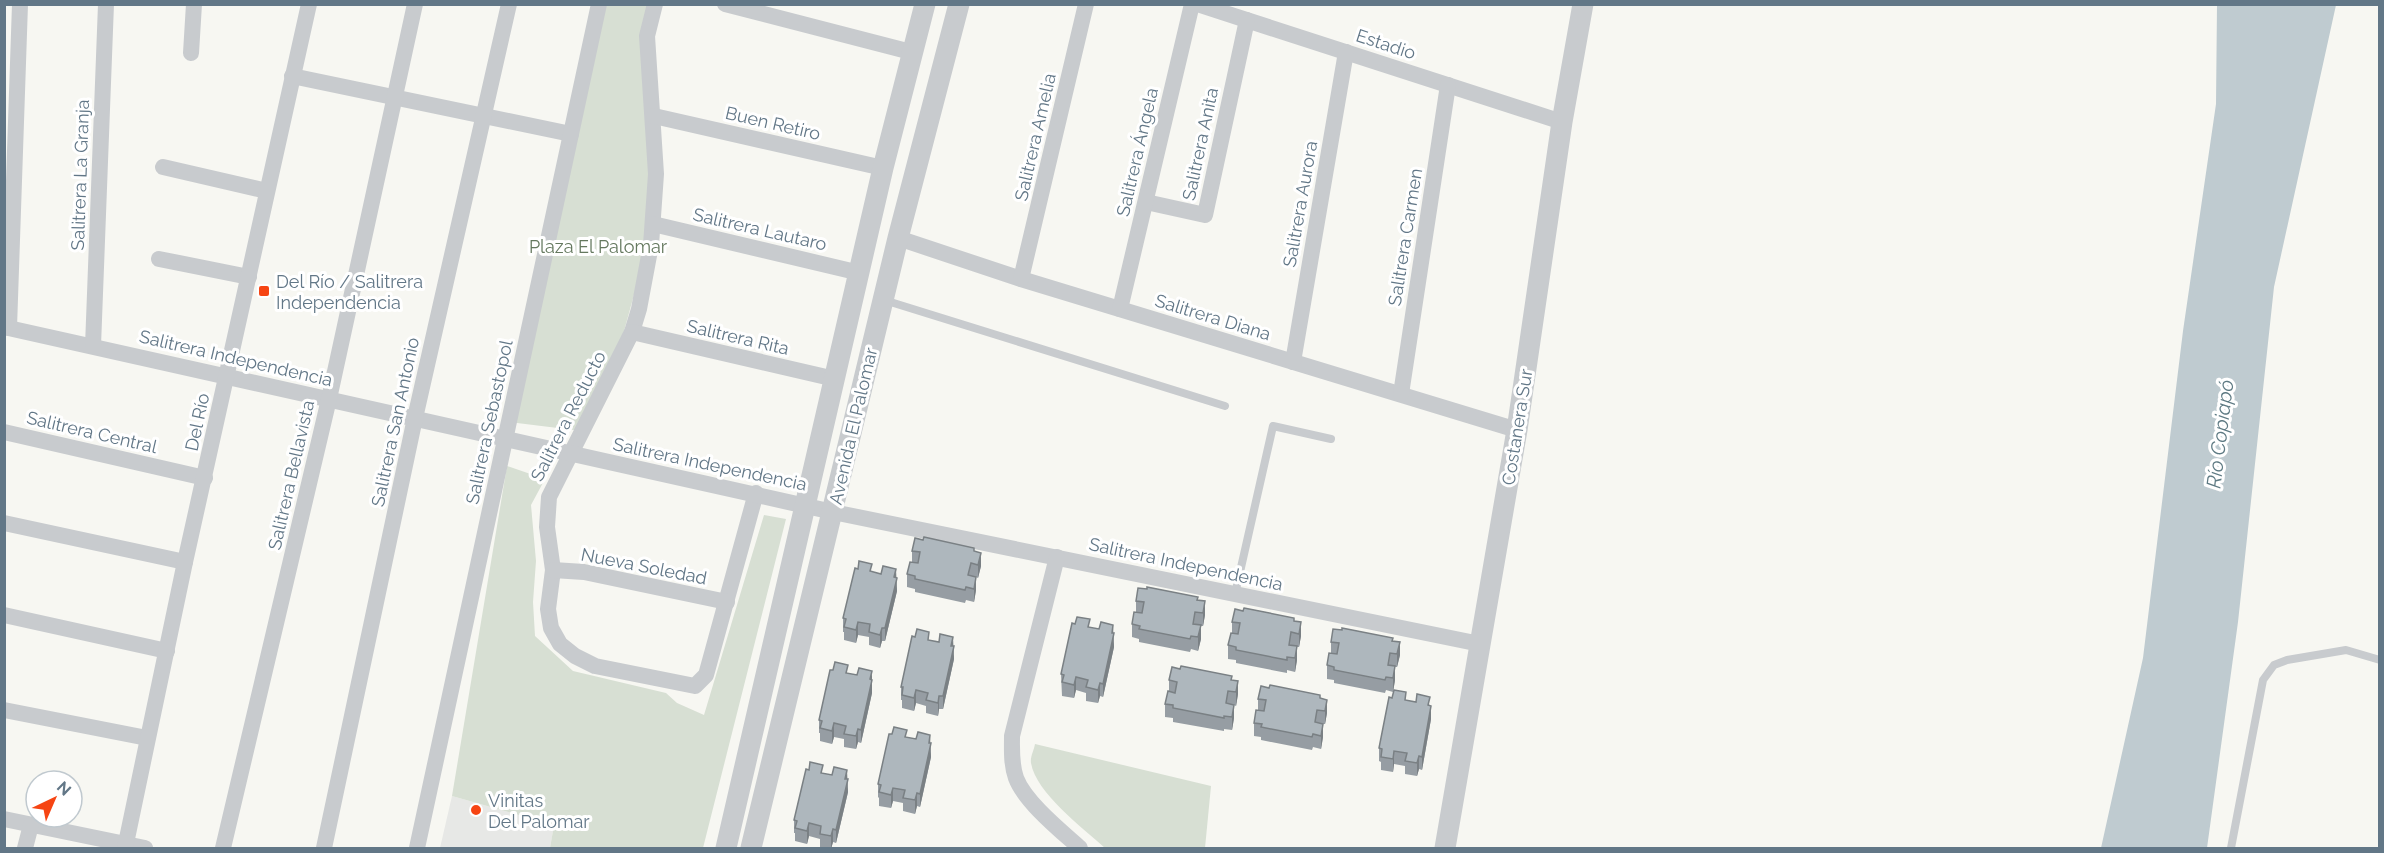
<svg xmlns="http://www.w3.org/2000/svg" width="2384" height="853" viewBox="0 0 2384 853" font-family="Raleway,sans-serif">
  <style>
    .built { fill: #e7e8e6 }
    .green { fill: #d7dfd3 }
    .water { fill: #bfcbd0 }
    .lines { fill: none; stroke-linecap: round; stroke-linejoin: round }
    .service { stroke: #c8cbce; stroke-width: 8 }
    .minor { stroke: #c8cbce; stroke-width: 16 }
    .tertiary { stroke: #c8cbce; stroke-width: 21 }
    .wall { fill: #969da3 }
    .shaded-wall { fill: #7a8084 }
    .building { fill: #aeb7bd; stroke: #7a8084; stroke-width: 1.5 }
    .poi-dot { fill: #f64513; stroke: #fff; stroke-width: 2 }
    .labels { text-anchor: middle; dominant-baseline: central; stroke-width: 6; stroke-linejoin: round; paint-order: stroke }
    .street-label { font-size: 18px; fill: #627787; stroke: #fff }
    .park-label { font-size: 18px; fill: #64785e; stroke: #fff }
    .poi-label { font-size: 18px; fill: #627787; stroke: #fff; text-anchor: start }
    .water-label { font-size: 20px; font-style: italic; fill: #5e7a83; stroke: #fff }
  </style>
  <rect width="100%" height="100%" fill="#f7f7f2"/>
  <polygon class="built" points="452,796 554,825 550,848 440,848"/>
  <g class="green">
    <polygon points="604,5 648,5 651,183 646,251 618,353 582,431 509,422"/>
    <polygon points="507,466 545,479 531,505 536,561 533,602 535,636 573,671 666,693 677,703 704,715 764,515 786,519 703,848 550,848 554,825 452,796"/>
    <path d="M1035,744L1211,786L1205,848H1105C1083,828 1036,793 1031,763C1030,757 1034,750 1035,744Z"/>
  </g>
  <polygon class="water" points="2217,5 2336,5 2274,287 2238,622 2207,848 2101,848 2143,658 2183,331 2216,104"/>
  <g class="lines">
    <g class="service">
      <polyline points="884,300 1225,406"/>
      <polyline points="1235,594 1273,426 1331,439"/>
      <polyline points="2231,848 2263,680 2274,665 2287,660 2346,650 2380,660"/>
    </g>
    <g class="minor">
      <polyline points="655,4 647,36 656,174 651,245 639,309 632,332 549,497 547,527 553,570 548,609 551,628 560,644 575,656 595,666 695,686 706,675 756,493"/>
      <polyline points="725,4 911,52"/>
      <polyline points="1197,4 1562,122"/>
      <polyline points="191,53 194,4"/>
      <polyline points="292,76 571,134"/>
      <polyline points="654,116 883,168"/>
      <polyline points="163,167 267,191"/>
      <polyline points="1146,202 1205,215 1247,20"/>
      <polyline points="653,224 860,273"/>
      <polyline points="898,238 1021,279 1517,430"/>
      <polyline points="159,259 249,277"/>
      <polyline points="1021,279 1086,4"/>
      <polyline points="1120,309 1192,4"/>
      <polyline points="4,327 833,512 1480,644"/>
      <polyline points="9,328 20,4"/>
      <polyline points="632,332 835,379"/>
      <polyline points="93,346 106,4"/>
      <polyline points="1293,362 1346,52"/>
      <polyline points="1401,394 1448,85"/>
      <polyline points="4,432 205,478"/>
      <polyline points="4,523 185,562"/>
      <path d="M1057,557L1012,736C1012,750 1011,764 1016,778C1025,802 1061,831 1080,848"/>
      <polyline points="553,570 584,572 727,602"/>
      <polyline points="4,615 167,651"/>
      <polyline points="4,710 147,738"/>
      <polyline points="4,819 145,848"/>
      <polyline points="25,848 31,825"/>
      <polyline points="125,848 185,562 309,4"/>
      <polyline points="223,848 329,399 415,4"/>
      <polyline points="324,848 415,418 509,4"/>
      <polyline points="417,848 599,4"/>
    </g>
    <g class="tertiary">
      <polyline points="726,848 883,168 925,4"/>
      <polyline points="751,848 898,238 959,4"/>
      <polyline points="1445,848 1517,430 1562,122 1583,4"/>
    </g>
  </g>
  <g class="wall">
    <polygon points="912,551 974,551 981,566 978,578 976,577 976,590 974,602 966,600 965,603 915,592 915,589 907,587 907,574 912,562"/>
    <polygon points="872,572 896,578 897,591 885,641 882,641 880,648 869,645 869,637 858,635 856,643 844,640 844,632 843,632 843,618"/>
    <polygon points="1198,600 1205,615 1203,626 1201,626 1201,639 1198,651 1191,649 1190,652 1139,642 1139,639 1132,637 1132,624 1136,612 1136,601"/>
    <polygon points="1243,611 1294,621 1301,636 1299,647 1297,647 1297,660 1295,672 1287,670 1287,673 1236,663 1236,660 1228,659 1228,645 1232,633 1232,622"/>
    <polygon points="1075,624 1113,633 1114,647 1103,697 1100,696 1098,703 1086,701 1086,693 1076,690 1074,698 1062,696 1061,674"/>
    <polygon points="929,640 953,646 954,659 943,709 939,709 938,716 926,713 926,706 916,703 914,711 902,708 902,700 901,700 901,687"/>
    <polygon points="1393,641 1400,655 1397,667 1395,667 1395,680 1393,692 1386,690 1385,693 1334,683 1334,680 1327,679 1327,665 1331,653 1331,642"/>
    <polygon points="848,673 872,679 872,693 861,743 858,742 856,749 844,747 844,739 834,737 832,744 820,741 820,733 819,733 819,720"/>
    <polygon points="1169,680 1232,680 1238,694 1236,706 1234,705 1234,718 1232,730 1224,729 1224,731 1173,722 1173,718 1165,717 1165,704 1169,691"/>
    <polygon points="1320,698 1327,713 1325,724 1323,724 1323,737 1321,749 1313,747 1312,750 1261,740 1261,737 1254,736 1254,723 1258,710 1258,699"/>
    <polygon points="1406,700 1430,705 1431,719 1422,770 1419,769 1417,776 1405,774 1405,766 1394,764 1393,772 1381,770 1381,762 1379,761 1379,748"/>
    <polygon points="907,737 930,743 931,757 920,807 917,806 915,814 903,811 903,803 893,801 891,808 879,806 879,798 878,797 878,784"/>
    <polygon points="823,773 847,779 848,792 836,843 833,842 831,849 820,847 820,839 809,836 807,844 795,841 795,833 794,833 794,820"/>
  </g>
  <g class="shaded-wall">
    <polygon points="981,553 981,566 978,578 978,565"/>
    <polygon points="896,569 897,591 885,641 885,628"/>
    <polygon points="976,577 976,590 974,602 974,589"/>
    <polygon points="1205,601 1205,615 1203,626 1203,613"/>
    <polygon points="858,622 858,635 856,643 856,630"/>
    <polygon points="1301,622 1301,636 1299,647 1299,634"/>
    <polygon points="1113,625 1114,647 1103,697 1103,684"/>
    <polygon points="1201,625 1201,639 1198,651 1198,637"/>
    <polygon points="882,628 882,641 880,648 880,635"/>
    <polygon points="953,637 954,659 943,709 943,696"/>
    <polygon points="1400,642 1400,655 1397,667 1397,654"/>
    <polygon points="1297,646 1297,660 1295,672 1295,658"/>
    <polygon points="1395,666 1395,680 1393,692 1393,678"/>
    <polygon points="872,671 872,693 861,743 861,730"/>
    <polygon points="1076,677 1076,690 1074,698 1074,685"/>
    <polygon points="1238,681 1238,694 1236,706 1236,692"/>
    <polygon points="1100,683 1100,696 1098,703 1098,690"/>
    <polygon points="916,690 916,703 914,711 914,698"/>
    <polygon points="939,696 939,709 938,716 938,703"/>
    <polygon points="1327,700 1327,713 1325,724 1325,711"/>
    <polygon points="1234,705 1234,718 1232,730 1232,717"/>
    <polygon points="1431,706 1431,719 1422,770 1422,757"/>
    <polygon points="834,723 834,737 832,744 832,731"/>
    <polygon points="1323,724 1323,737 1321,749 1321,736"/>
    <polygon points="858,729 858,742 856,749 856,736"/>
    <polygon points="930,735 931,757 920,807 920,794"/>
    <polygon points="1394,751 1394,764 1393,772 1393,759"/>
    <polygon points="1419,756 1419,769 1417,776 1417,763"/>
    <polygon points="847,770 848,792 836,843 836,830"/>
    <polygon points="893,788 893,801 891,808 891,795"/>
    <polygon points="917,793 917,806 915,814 915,800"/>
    <polygon points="809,823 809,836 807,844 807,831"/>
    <polygon points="833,829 833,842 831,849 831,836"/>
  </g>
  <g class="building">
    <polygon points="924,537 974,548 974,551 981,553 978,565 971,563 968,575 976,577 974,589 966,587 965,590 915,579 915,576 907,574 910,562 918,563 920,552 912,551 915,538 923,540"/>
    <polygon points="859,561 872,564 870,571 881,574 883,566 896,569 894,577 897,578 885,628 882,628 880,635 869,632 870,624 858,622 856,630 844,627 846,619 843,618 855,568 858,569"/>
    <polygon points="1147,587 1198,597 1197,600 1205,601 1203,613 1195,612 1193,624 1201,625 1198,637 1191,636 1190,639 1139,629 1140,626 1132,624 1134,612 1142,613 1144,602 1136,601 1138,588 1147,589"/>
    <polygon points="1244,608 1294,618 1294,621 1301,622 1299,634 1291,632 1289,645 1297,646 1295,658 1287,657 1287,660 1236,650 1236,647 1228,645 1231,633 1238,634 1240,623 1232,622 1235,609 1243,611"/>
    <polygon points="1077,617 1090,619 1088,627 1099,629 1101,622 1113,625 1112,633 1114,633 1103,684 1100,683 1098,690 1086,687 1088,680 1076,677 1074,685 1062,682 1064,675 1061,674 1072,623 1075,624"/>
    <polygon points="1342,628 1393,638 1392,641 1400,642 1397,654 1390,653 1388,665 1395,666 1393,678 1386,677 1385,680 1334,670 1334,667 1327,665 1329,653 1337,654 1339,643 1331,642 1333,629 1342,630"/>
    <polygon points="917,629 929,632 928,640 939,642 940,634 953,637 951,646 954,646 943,696 939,696 938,703 926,700 928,693 916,690 914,698 902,695 903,687 901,687 912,636 915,637"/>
    <polygon points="835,662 848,665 846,673 857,675 859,668 872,671 870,679 872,680 861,730 858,729 856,736 844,734 846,726 834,723 832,731 820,728 822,721 819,720 830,670 833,670"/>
    <polygon points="1181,666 1232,676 1231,680 1238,681 1236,692 1228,691 1226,703 1234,705 1232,717 1224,716 1224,718 1173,708 1173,705 1165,704 1168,691 1175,693 1177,682 1169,680 1172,667 1180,669"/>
    <polygon points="1270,685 1320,695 1320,698 1327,700 1325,711 1317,710 1315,722 1323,724 1321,736 1313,734 1312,737 1261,727 1262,724 1254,723 1256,710 1264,711 1266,700 1258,699 1261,686 1269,688"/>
    <polygon points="1394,690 1406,692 1405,700 1416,702 1417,694 1430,697 1428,705 1431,706 1422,757 1419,756 1417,763 1405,761 1407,753 1394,751 1393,759 1381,757 1382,749 1379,748 1389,697 1392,698"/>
    <polygon points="894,727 907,730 905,737 916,739 918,732 930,735 929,743 931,743 920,794 917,793 915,800 903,798 905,790 893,788 891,795 879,792 881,785 878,784 889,734 892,734"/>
    <polygon points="810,762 823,765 821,773 832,775 834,767 847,770 845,779 848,779 836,830 833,829 831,836 820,834 821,826 809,823 807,831 795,828 797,821 794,820 806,769 809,770"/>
  </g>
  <g class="poi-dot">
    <rect x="258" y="285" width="12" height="12" rx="3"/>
    <circle cx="476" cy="810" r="6"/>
  </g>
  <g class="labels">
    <g class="street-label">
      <text transform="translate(1386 44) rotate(18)">Estadio</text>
      <text transform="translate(773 123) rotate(13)">Buen Retiro</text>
      <text transform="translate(1035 137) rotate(-77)">Salitrera Amelia</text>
      <text transform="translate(1200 144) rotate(-78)">Salitrera Anita</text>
      <text transform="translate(1137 152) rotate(-77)">Salitrera Ángela</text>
      <text transform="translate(80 175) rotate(-88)">Salitrera La Granja</text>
      <text transform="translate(1300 204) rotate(-80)">Salitrera Aurora</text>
      <text transform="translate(760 229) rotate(13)">Salitrera Lautaro</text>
      <text transform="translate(1405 237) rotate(-81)">Salitrera Carmen</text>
      <text transform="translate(1213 317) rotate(17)">Salitrera Diana</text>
      <text transform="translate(738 337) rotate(13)">Salitrera Rita</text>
      <text transform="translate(236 358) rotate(13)">Salitrera Independencia</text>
      <text transform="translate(568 416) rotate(-63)">Salitrera Reducto</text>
      <text transform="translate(197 422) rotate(-78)">Del Río</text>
      <text transform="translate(395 422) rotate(-78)">Salitrera San Antonio</text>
      <text transform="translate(489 422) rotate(-78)">Salitrera Sebastopol</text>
      <text transform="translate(853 426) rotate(-77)">Avenida El Palomar</text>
      <text transform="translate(1517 427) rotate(-81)">Costanera Sur</text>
      <text transform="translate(92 432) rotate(13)">Salitrera Central</text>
      <text transform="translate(710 464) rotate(12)">Salitrera Independencia</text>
      <text transform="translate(291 475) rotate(-77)">Salitrera Bellavista</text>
      <text transform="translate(1186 564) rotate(12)">Salitrera Independencia</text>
      <text transform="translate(644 566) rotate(11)">Nueva Soledad</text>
    </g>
    <g class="park-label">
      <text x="598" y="246">Plaza El Palomar</text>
    </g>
    <g class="poi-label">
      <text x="276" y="281">Del Río / Salitrera<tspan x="276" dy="21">Independencia</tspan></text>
      <text x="488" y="800">Vinitas<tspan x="488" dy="21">Del Palomar</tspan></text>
    </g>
    <g class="water-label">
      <text transform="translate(2220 434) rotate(-83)">Río Copiapó</text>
    </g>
  </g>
  <rect width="2384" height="853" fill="none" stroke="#627787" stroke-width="12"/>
  <g transform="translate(54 799) rotate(44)"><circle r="28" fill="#ffffff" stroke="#c0c9cf" stroke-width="1.5"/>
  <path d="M0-4.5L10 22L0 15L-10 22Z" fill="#f64513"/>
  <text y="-9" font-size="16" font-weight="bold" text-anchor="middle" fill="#627787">N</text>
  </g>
</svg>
